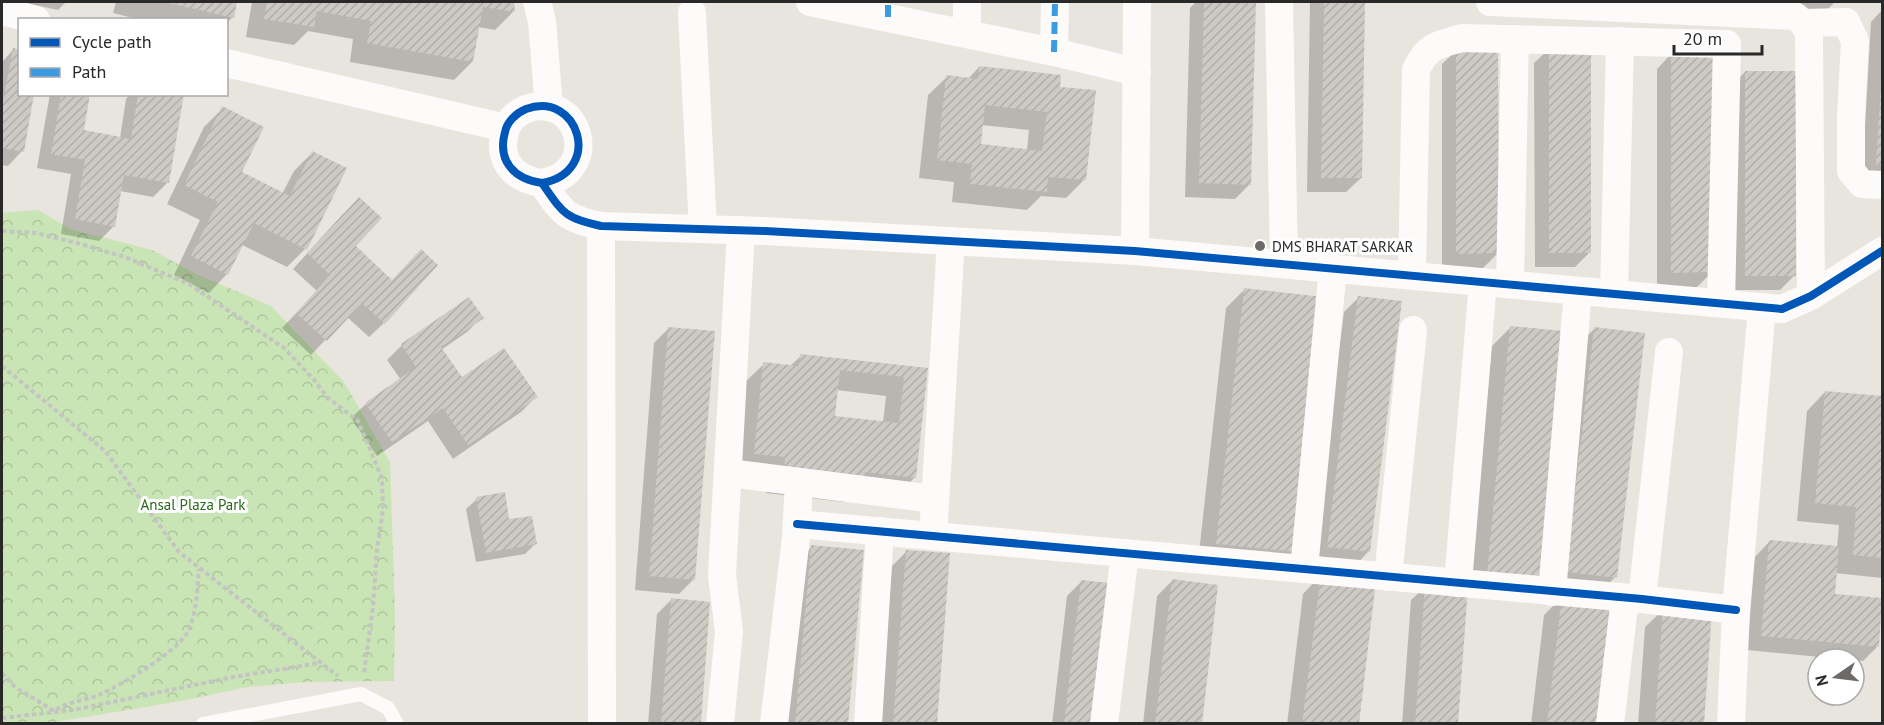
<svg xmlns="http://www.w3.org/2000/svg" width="1884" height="725" viewBox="0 0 1884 725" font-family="'PT Sans',sans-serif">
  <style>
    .park { fill: url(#park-crowns) }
    .shadow { fill: #0003; fill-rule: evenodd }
    .building { fill: url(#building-hatch); fill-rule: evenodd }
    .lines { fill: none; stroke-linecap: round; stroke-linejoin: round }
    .path { stroke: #c4c4c3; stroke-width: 4; stroke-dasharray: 4.5 3; stroke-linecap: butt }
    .lane { stroke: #fcfbfa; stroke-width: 14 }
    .street { stroke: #fcfbfa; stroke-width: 28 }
    .quiet { stroke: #3d9ce1; stroke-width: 6; stroke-dasharray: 12 6; stroke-linecap: butt }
    .cycleway-casing { stroke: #fff; stroke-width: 11 }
    .cycleway { stroke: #0057b8; stroke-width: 8 }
    .poi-dot { fill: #6c6a68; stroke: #fff; stroke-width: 2 }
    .labels { text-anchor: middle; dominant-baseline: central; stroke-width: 6; stroke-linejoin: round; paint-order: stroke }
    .poi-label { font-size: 15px; fill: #292929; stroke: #fff; text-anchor: start }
    .park-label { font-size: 15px; fill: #286917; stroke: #fff }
  </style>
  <defs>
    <pattern id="park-crowns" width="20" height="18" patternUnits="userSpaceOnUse" patternTransform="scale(1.5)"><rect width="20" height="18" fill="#c9e5b5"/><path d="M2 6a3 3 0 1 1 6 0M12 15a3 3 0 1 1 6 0" fill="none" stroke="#adc49c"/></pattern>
    <pattern id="building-hatch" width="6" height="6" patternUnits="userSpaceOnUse" patternTransform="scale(1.5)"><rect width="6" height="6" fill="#cdcac5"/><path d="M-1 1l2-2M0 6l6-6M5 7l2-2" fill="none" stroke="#b0aea9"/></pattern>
  </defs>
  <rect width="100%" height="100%" fill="#e8e4de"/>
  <polygon class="park" points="38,210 70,229 152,250 196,274 271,306 344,382 390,462 395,614 394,681 305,682 248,687 181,701 49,723 2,723 2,213"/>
  <g class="shadow">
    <polygon points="21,2 66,2 58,10"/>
    <polygon points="116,2 236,2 233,17 226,23 226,20 141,20 113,13"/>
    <polygon points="252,2 512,2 513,12 495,30 478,27 472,62 454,80 350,62 353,39 308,31 294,45 246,37"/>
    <polygon points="1196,2 1255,2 1250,184 1235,199 1185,197 1190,8"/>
    <polygon points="1310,2 1363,2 1361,178 1346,192 1307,192"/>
    <polygon points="1787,2 1835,2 1828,9 1788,9"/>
    <polygon points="1882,10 1882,180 1862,179 1871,22"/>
    <polygon points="1549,49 1590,252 1575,267 1535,267 1534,63"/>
    <polygon points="13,50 20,94 22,151 8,166 2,165 2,62"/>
    <polygon points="1457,50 1498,253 1483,268 1442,268 1442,64"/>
    <polygon points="1671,54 1712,272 1697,287 1657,287 1657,69"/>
    <path d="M979,67L1058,88L1084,180L1066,198L1041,196L1027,210L952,202L954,182L919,178L928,95L947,77L968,79ZM981,125L1029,130L1027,151L979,146Z"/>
    <polygon points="1745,72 1795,275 1780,290 1731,290 1730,87"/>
    <polygon points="50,94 88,94 82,131 120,138 126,99 130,94 183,94 168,182 153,197 120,191 114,226 99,241 61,234 71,174 37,168"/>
    <polygon points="223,108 240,173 282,194 294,171 312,153 305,249 287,267 242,245 227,274 209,293 174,275 200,220 167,204 204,127"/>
    <polygon points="344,213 354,246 384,323 369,337 347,317 311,355 282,328 317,291 293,269"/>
    <polygon points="1244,290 1296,551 1277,570 1198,562 1226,308"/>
    <polygon points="1359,297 1368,552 1354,567 1313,561 1344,312"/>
    <polygon points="482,317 467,332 441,350 461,379 536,397 521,412 453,459 428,421 377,456 351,418 366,404 401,380 387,360 402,345"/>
    <polygon points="669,328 694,579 679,594 635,590 654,343"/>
    <polygon points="1510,328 1540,578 1469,592 1492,346"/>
    <polygon points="1595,328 1615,577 1597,596 1549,590 1576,347"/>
    <path d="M801,356L926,370L915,477L897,496L855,491L844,502L766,493L768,475L736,472L745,382L764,364L790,366ZM837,390L886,396L883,423L834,418Z"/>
    <polygon points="1825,392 1882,398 1882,578 1835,573 1833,595 1878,646 1863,661 1747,650 1755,557 1769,542 1837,548 1839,525 1797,521 1807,411"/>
    <polygon points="477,499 508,521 535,544 525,554 476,562 466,509"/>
    <polygon points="812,547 847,724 779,724 793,565"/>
    <polygon points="907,551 935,724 880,724 892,566"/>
    <polygon points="1321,575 1357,724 1287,724 1303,594"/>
    <polygon points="1082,581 1101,724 1052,724 1067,596"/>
    <polygon points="1172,581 1201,724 1143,724 1157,596"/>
    <polygon points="1426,586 1456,724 1402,724 1411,600"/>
    <polygon points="1563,596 1596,724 1531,724 1544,615"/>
    <polygon points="671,600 699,724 648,724 657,614"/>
    <polygon points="1664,609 1703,724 1638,724 1645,627"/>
  </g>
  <g class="building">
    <polygon points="165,2 237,2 234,18"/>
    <polygon points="267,2 514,2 515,12 483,7 473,62 367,43 371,21 317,11 314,27 264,19"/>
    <polygon points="1204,2 1256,2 1251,185 1199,183"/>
    <polygon points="1324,2 1365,2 1362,178 1321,178"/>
    <rect x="1549" y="47" width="42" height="206"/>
    <polygon points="13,48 20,50 20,94 34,94 24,152 2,148 2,106"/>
    <polygon points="1456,48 1498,48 1499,253 1456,254"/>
    <polygon points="1671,53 1713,53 1713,272 1671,273"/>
    <path d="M979,66L1061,75L1060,87L1096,90L1086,180L1048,177L1047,192L970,184L972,164L937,160L946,75L978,79ZM985,105L1047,112L1042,151L981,144Z"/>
    <rect x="1745" y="71" width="51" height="205"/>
    <polygon points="1881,84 1882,84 1882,165 1876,165"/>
    <polygon points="61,94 90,94 84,130 131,139 138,94 184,94 169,183 124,175 115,227 75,219 85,160 51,154"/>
    <polygon points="222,106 264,127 242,172 290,196 312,151 347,168 307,250 254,223 228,275 191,256 218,202 184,185"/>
    <polygon points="359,197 382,218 356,246 392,280 421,249 438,265 385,324 362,303 327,341 296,313 330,275 307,253"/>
    <polygon points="1244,288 1323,297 1297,552 1216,544"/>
    <polygon points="1358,296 1402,301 1370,552 1327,547"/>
    <polygon points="469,297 484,318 441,347 462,377 504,348 538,397 468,445 443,408 392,442 365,403 416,367 401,344"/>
    <polygon points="1510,326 1563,331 1541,579 1487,574"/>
    <polygon points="668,327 715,331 695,580 649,576"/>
    <polygon points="1594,327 1645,333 1617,578 1566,572"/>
    <path d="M800,354L928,368L916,478L865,472L864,484L784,475L785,457L754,454L763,362L799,366ZM840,370L904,377L899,423L835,416Z"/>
    <polygon points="1825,391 1882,396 1882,558 1853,555 1856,507 1815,503"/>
    <polygon points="505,492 509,519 532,516 537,544 486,553 476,497"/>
    <polygon points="1769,540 1839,546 1835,594 1882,598 1879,647 1761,636"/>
    <polygon points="811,545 864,550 848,724 795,724"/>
    <polygon points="906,550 950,553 937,724 893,724"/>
    <polygon points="1321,574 1376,581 1359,724 1302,724"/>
    <polygon points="1172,579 1218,585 1202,724 1155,724"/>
    <polygon points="1081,580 1119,584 1102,724 1064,724"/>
    <polygon points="1425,584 1468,587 1458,724 1415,724"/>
    <polygon points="1562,594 1612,601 1598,724 1547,724"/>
    <polygon points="671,598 710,602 701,724 661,724"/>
    <polygon points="1663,607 1712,611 1704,724 1655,724"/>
  </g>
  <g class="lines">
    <g class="path">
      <polyline points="2,231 36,233 77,243 125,257 189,284 284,348 315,381 327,397 358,421 382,478 383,510 377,549 373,607 364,674"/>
      <polyline points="2,366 105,451 179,552 338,676"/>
      <path d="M2,673L15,687L54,711C67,701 85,701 101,694C123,684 175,653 187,633C197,614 197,590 199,569"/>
      <polyline points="2,718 73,710 233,677 320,663"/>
    </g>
    <polyline class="lane" points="203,724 361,694 388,708 397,724"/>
    <g class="street">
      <polyline points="537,2 542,21 549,107"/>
      <polyline points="810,2 1054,52 1137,72"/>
      <polyline points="1279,2 1284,264"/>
      <polyline points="1490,2 1795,16 1803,23 1809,33 1811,296"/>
      <polyline points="2,11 36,20"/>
      <polyline points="692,13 703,229"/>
      <polyline points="1803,23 1846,22 1855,41 1851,117 1851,171 1862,184 1882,185"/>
      <polyline points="967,33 967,2"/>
      <polyline points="1054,52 1055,2"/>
      <polyline points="226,63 506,128"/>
      <path d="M542,183C604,172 579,90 526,109C516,113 507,122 505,132C497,161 514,179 542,183C563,213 564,218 601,226L765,231L1135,251L1782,309L1811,296L1882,251"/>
      <polyline points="601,226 602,724"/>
      <polyline points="1135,251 1137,2"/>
      <path d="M1412,275L1416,70C1427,45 1438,45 1462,38L1727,44L1721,303"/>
      <polyline points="1510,284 1515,39"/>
      <polyline points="1614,294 1620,41"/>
      <polyline points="729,473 934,499"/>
      <polyline points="797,524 1642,599 1736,610"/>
      <polyline points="933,536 951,241"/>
      <polyline points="1304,569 1333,268"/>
      <polyline points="1388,577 1413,330"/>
      <polyline points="1458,583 1483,282"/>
      <polyline points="1552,592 1578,291"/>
      <polyline points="1642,599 1669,352"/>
      <polyline points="720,724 729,632 722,575 741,230"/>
      <polyline points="774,724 796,537 799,482"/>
      <polyline points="868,724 880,531"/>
      <polyline points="1104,724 1125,553"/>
      <polyline points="1610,724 1625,598"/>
      <polyline points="1731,724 1736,610 1762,307"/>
    </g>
    <g class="quiet">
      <polyline points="888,17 888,2"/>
      <polyline points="1054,52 1055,2"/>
    </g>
    <g class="cycleway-casing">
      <g id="cycleway">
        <path d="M542,183C604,172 579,90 526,109C516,113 507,122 505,132C497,161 514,179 542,183C563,213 564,218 601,226L765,231L1135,251L1782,309L1811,296L1882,251"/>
        <polyline points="797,524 1642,599 1736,610"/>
      </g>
    </g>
    <use href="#cycleway" class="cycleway"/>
  </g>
  <circle class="poi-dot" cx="1260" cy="246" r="6"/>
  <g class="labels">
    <g class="poi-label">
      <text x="1272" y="246">DMS BHARAT SARKAR</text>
    </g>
    <g class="park-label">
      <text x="193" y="504">Ansal Plaza Park</text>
    </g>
  </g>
  <rect width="1884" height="725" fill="none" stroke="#292929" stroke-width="6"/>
  <rect x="18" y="18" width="210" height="78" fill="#ffffff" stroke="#a9a9a9" stroke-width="1.5"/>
  <rect x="30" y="38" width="30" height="9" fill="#0057b8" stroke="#a9a9a9" stroke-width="1.5"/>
  <text x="72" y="48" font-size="18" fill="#292929">Cycle path</text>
  <rect x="30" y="68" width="30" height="9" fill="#3d9ce1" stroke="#a9a9a9" stroke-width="1.5"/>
  <text x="72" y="78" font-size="18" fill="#292929">Path</text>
  <g transform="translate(1836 677) rotate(256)"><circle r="28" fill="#ffffff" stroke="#a9a9a9" stroke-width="1.5"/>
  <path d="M0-4.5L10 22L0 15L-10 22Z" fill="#6c6a68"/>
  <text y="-9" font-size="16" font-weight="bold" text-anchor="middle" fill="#292929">N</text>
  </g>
  <path d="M1674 45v9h88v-9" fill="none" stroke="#292929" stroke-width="3"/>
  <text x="1683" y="45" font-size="18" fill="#292929" stroke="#ffffff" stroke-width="4.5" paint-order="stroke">20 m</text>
</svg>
